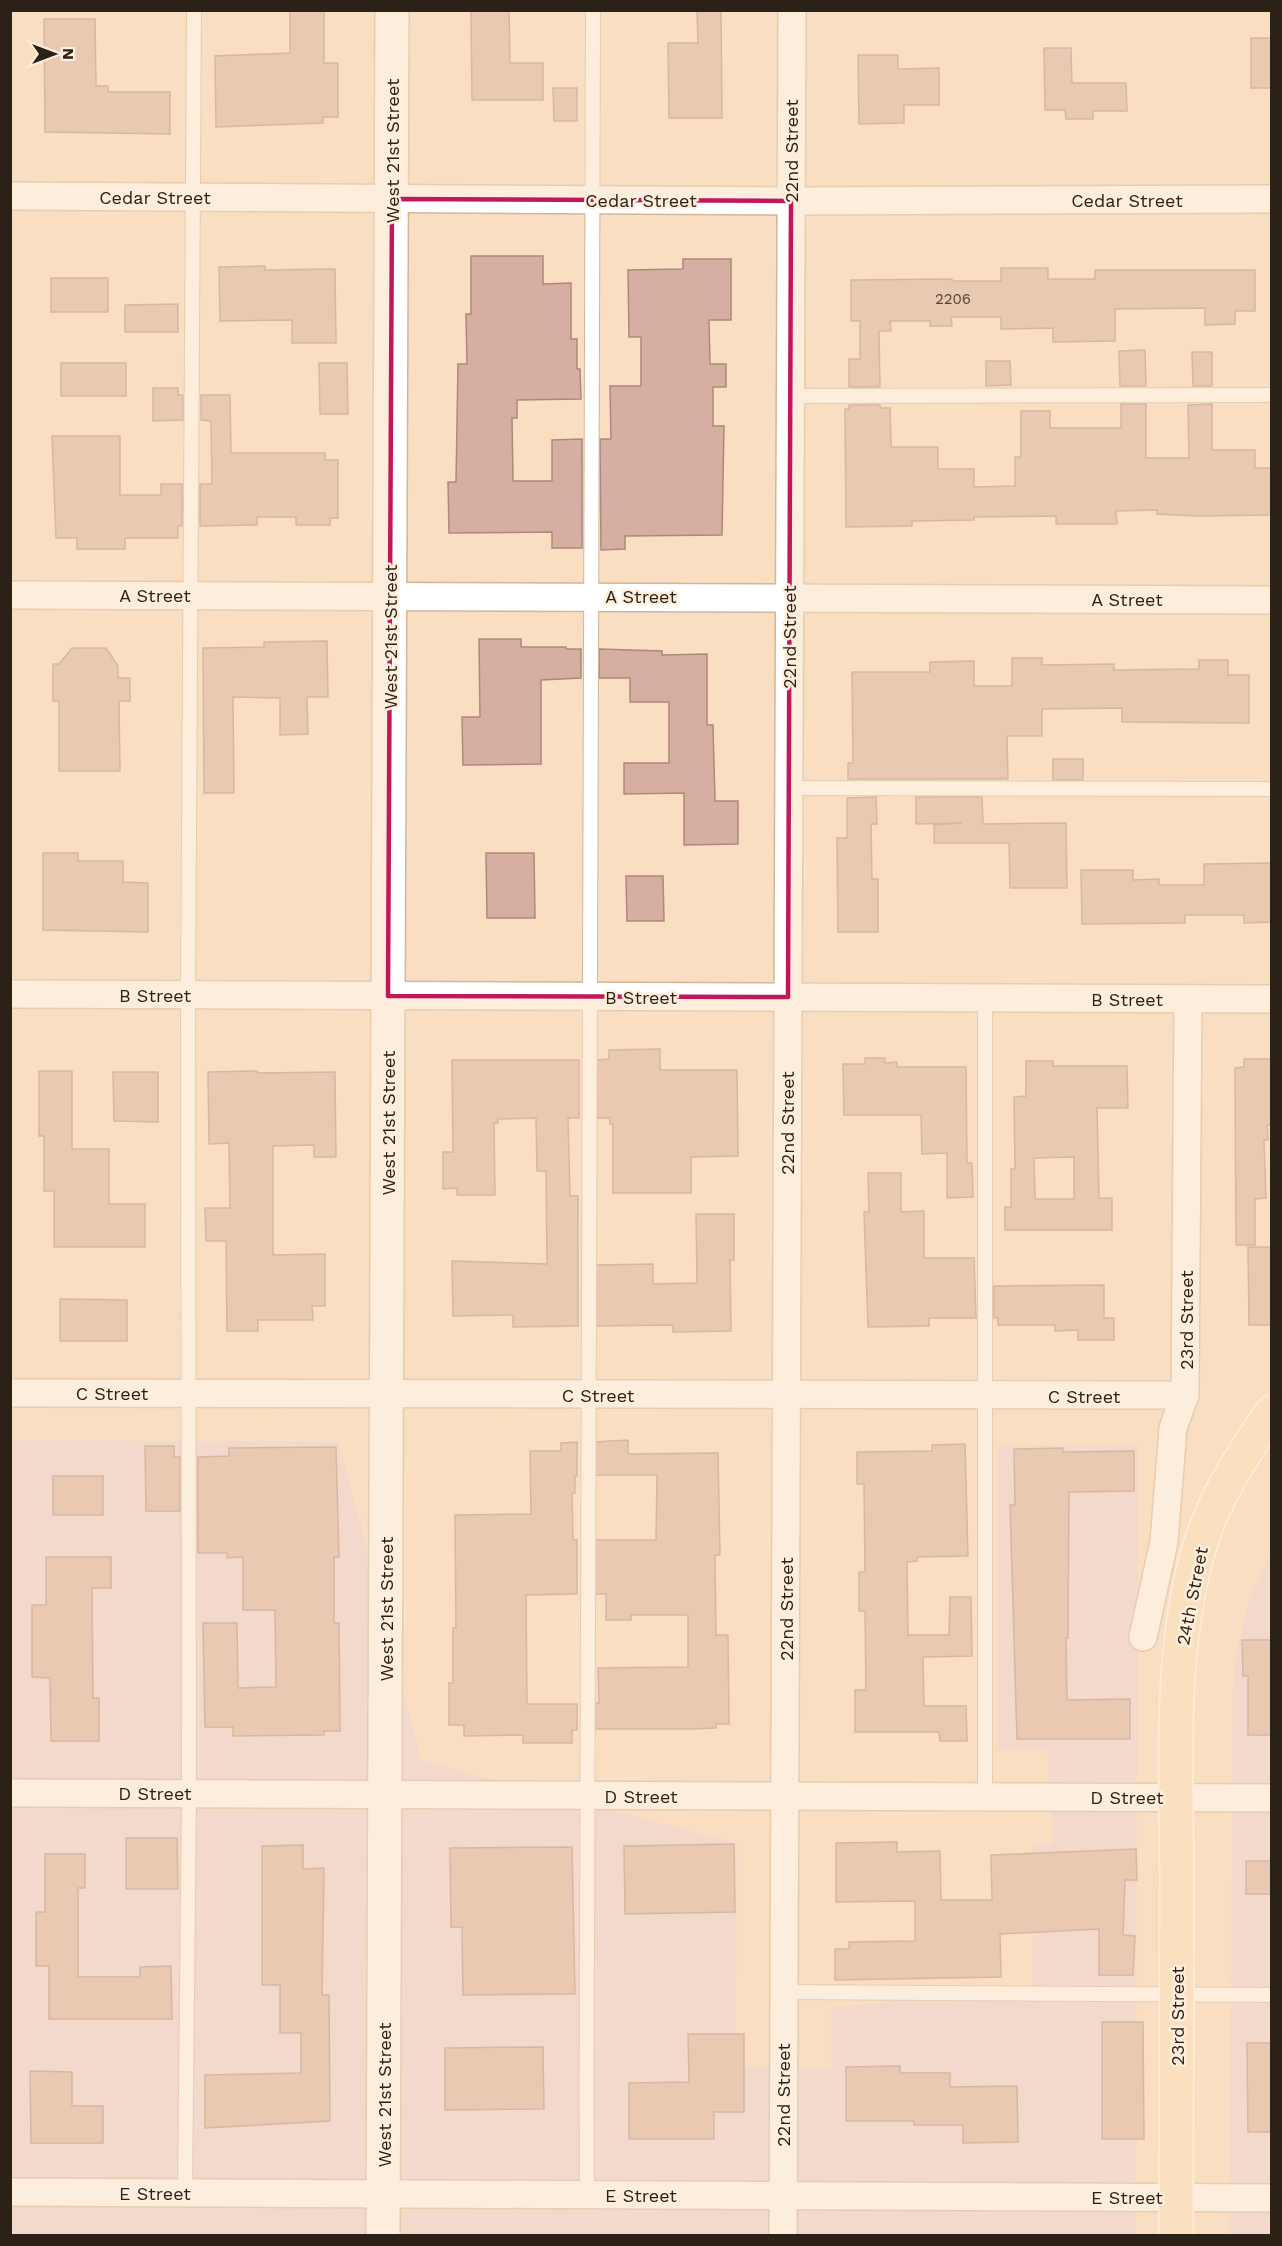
<svg xmlns="http://www.w3.org/2000/svg" width="1282" height="2246" viewBox="0 0 1282 2246" font-family="'Work Sans',sans-serif">
  <style>
    .commercial { fill: #ecd2d7 }
    .building { fill: #d7afa2; stroke: #ad887b; stroke-width: 1.5; fill-rule: evenodd }
    .lines { fill: none; stroke-linecap: round; stroke-linejoin: round }
    .lane-casing { stroke: #d1b699; stroke-width: 16 }
    .street-casing { stroke: #d1b699; stroke-width: 30 }
    .secondary-casing { stroke: #d1b699; stroke-width: 36 }
    .primary-casing { stroke: #fff; stroke-width: 36 }
    .lane { stroke: #fff; stroke-width: 14 }
    .street { stroke: #fff; stroke-width: 27 }
    .secondary { stroke: #fff; stroke-width: 33 }
    .primary { stroke: #fde2bf; stroke-width: 33 }
    .marked { fill: none; stroke: #c2185b; stroke-width: 4.5; stroke-linejoin: round }
    .labels { text-anchor: middle; dominant-baseline: central; stroke-width: 5; stroke-linejoin: round; paint-order: stroke }
    .number-label { font-size: 15px; fill: #564439 }
    .street-label { font-size: 18px; fill: #2b2116; stroke: #ffeedc }
  </style>
  <rect width="100%" height="100%" fill="#fadec1"/>
  <g class="commercial">
    <polygon points="11,1440 339,1442 422,1761 737,1843 736,2067 831,2068 831,2008 1032,1985 1033,1845 1053,1844 1047,1750 997,1749 998,1445 1138,1445 1136,2235 11,2236"/>
    <polygon points="1271,1554 1271,2235 1229,2236 1233,1687 1236,1651 1249,1600"/>
  </g>
  <g class="building">
    <polygon points="290,10 324,10 324,63 338,63 338,117 323,117 323,123 216,127 215,56 290,53"/>
    <polygon points="471,10 509,10 510,63 543,63 543,100 472,100"/>
    <polygon points="697,10 721,10 722,118 669,118 668,43 698,43"/>
    <polygon points="44,19 95,19 96,86 108,86 108,92 170,92 170,134 45,132"/>
    <rect x="1251" y="38" width="21" height="50"/>
    <polygon points="1044,48 1071,48 1072,83 1126,83 1127,111 1093,111 1093,119 1066,119 1065,110 1045,110"/>
    <polygon points="858,55 898,55 898,69 939,68 939,105 904,105 904,123 859,124"/>
    <polygon points="553,88 577,88 577,121 554,121"/>
    <polygon points="471,256 543,256 543,284 571,283 571,339 577,339 577,369 580,369 581,399 517,400 517,418 512,418 513,481 552,481 552,440 582,439 582,548 552,548 552,532 449,533 448,482 456,482 458,364 467,364 466,314 471,314"/>
    <polygon points="683,259 731,259 731,320 709,320 710,364 726,364 726,387 713,387 713,426 724,426 722,535 625,536 625,549 601,550 600,439 611,439 610,386 641,386 641,337 629,337 628,270 683,269"/>
    <polygon points="265,266 265,270 335,269 336,343 292,343 292,320 220,321 219,267"/>
    <polygon points="1001,268 1048,268 1048,279 1095,279 1095,270 1255,270 1255,311 1235,311 1235,324 1205,325 1205,308 1115,309 1115,341 1053,342 1053,328 1001,329 1001,317 951,317 952,326 930,326 930,321 890,321 891,331 879,331 880,387 849,387 849,359 860,359 860,321 851,321 851,280 952,279 952,281 1001,281"/>
    <rect x="51" y="278" width="57" height="34"/>
    <polygon points="178,304 178,332 125,332 125,305"/>
    <polygon points="1145,350 1146,386 1120,386 1119,351"/>
    <polygon points="1192,352 1212,352 1212,386 1193,386"/>
    <polygon points="986,361 1010,361 1011,385 986,386"/>
    <rect x="61" y="363" width="65" height="33"/>
    <polygon points="319,363 347,363 348,414 320,414"/>
    <polygon points="153,388 178,388 178,395 183,395 183,420 153,421"/>
    <polygon points="201,395 230,395 231,453 325,453 325,460 338,460 338,518 330,518 330,525 296,525 296,517 257,517 257,525 200,526 200,484 212,484 211,421 201,420"/>
    <polygon points="1121,404 1146,404 1146,458 1189,458 1188,405 1212,404 1212,450 1255,450 1255,468 1272,468 1272,515 1198,516 1157,514 1157,510 1116,511 1117,524 1056,524 1056,516 974,517 974,520 912,521 912,526 846,527 845,409 849,409 849,405 880,405 880,408 890,408 891,447 938,447 938,469 974,469 974,487 1015,486 1015,457 1021,457 1021,411 1050,411 1050,428 1121,428"/>
    <polygon points="52,436 120,436 120,495 161,495 161,484 182,484 182,526 178,526 178,538 125,538 125,549 77,549 77,538 56,538"/>
    <polygon points="479,639 521,639 521,647 566,647 566,649 581,649 581,678 541,680 541,764 463,765 462,717 480,717"/>
    <polygon points="327,641 328,697 307,697 308,734 280,735 280,698 233,697 234,793 204,793 203,648 264,647 264,642"/>
    <polygon points="72,648 106,648 118,666 118,678 130,678 130,701 119,701 120,771 59,771 59,701 53,701 53,664 59,664"/>
    <polygon points="599,649 662,651 662,655 707,654 707,725 713,725 715,801 738,801 738,844 684,845 684,793 624,794 624,763 669,763 669,702 630,702 630,678 599,678"/>
    <polygon points="1012,658 1042,658 1042,665 1114,664 1114,670 1199,669 1199,660 1228,660 1228,675 1249,675 1249,723 1122,722 1122,708 1042,709 1042,736 1007,736 1008,779 848,779 848,763 853,763 852,672 930,672 930,662 974,661 974,686 1012,686"/>
    <rect x="1053" y="759" width="30" height="21"/>
    <polygon points="876,797 877,824 871,824 872,879 878,879 878,932 838,932 837,838 847,838 847,798"/>
    <polygon points="916,797 982,797 983,824 1066,823 1067,888 1010,888 1009,843 934,843 934,825 962,823 916,824"/>
    <polygon points="43,853 78,853 78,861 123,861 123,882 148,883 148,932 43,930"/>
    <polygon points="486,853 534,853 535,918 487,918"/>
    <polygon points="1272,863 1272,922 1244,923 1244,915 1185,915 1185,923 1082,924 1081,870 1133,870 1133,880 1159,879 1159,885 1204,885 1204,864"/>
    <polygon points="626,876 663,876 664,921 627,921"/>
    <polygon points="660,1049 660,1070 737,1070 738,1156 691,1157 691,1193 613,1193 613,1124 610,1124 610,1118 597,1118 597,1060 609,1059 609,1050"/>
    <polygon points="865,1058 885,1058 885,1063 897,1062 897,1067 966,1067 967,1163 972,1163 973,1197 947,1198 947,1153 922,1154 921,1115 844,1115 843,1064 865,1064"/>
    <polygon points="1244,1059 1272,1059 1272,1125 1267,1125 1268,1140 1264,1140 1266,1198 1255,1199 1255,1245 1236,1245 1235,1068 1244,1067"/>
    <polygon points="452,1060 579,1060 579,1118 568,1118 570,1196 578,1196 578,1326 513,1327 513,1315 453,1316 452,1261 547,1264 546,1171 537,1171 536,1118 498,1119 498,1123 494,1123 495,1195 457,1195 457,1188 443,1189 443,1152 453,1152"/>
    <path d="M1026,1061H1053V1066H1127L1128,1108H1097L1099,1198H1112V1230H1005V1207H1011V1169H1015L1014,1097L1026,1096ZM1074,1157V1199H1035L1034,1158Z"/>
    <polygon points="39,1071 72,1071 72,1149 109,1149 109,1204 145,1204 145,1247 54,1247 54,1191 44,1191 44,1136 39,1136"/>
    <polygon points="257,1071 257,1073 335,1072 336,1157 314,1157 314,1145 273,1146 273,1255 325,1254 325,1306 312,1306 313,1320 258,1320 258,1331 227,1331 226,1241 206,1241 205,1208 230,1208 229,1143 209,1144 208,1072"/>
    <polygon points="113,1072 158,1072 158,1122 114,1121"/>
    <polygon points="868,1173 901,1173 901,1212 924,1211 924,1258 974,1258 976,1318 929,1318 929,1326 868,1327 864,1212 869,1212"/>
    <polygon points="696,1214 734,1214 734,1260 730,1260 731,1331 673,1332 673,1325 596,1326 596,1265 653,1264 653,1284 697,1283"/>
    <polygon points="1248,1247 1272,1247 1272,1325 1249,1325"/>
    <polygon points="1104,1285 1104,1318 1114,1318 1114,1340 1078,1340 1078,1330 1055,1331 1055,1325 998,1325 998,1318 994,1318 994,1286"/>
    <polygon points="60,1299 127,1300 127,1341 60,1341"/>
    <polygon points="628,1440 628,1454 718,1453 720,1555 715,1555 716,1635 728,1635 729,1724 716,1724 716,1728 690,1729 595,1729 595,1703 599,1703 598,1668 688,1667 688,1615 631,1615 631,1620 606,1620 606,1594 595,1594 595,1540 656,1540 657,1475 595,1475 595,1442"/>
    <polygon points="577,1442 577,1476 575,1476 575,1493 572,1493 573,1540 577,1540 577,1594 526,1595 527,1704 577,1704 577,1730 572,1730 572,1743 523,1743 523,1735 464,1736 464,1725 449,1725 449,1683 453,1683 453,1628 456,1628 455,1515 531,1514 530,1451 561,1451 561,1443"/>
    <polygon points="965,1444 968,1556 917,1557 917,1561 907,1562 908,1635 949,1635 950,1597 971,1597 972,1656 923,1657 924,1706 966,1706 967,1741 940,1741 939,1732 855,1732 855,1690 866,1690 865,1611 859,1611 859,1572 865,1572 864,1484 857,1484 857,1452 932,1451 932,1445"/>
    <polygon points="145,1446 174,1446 174,1457 180,1457 180,1511 146,1511"/>
    <polygon points="336,1447 339,1557 334,1557 334,1623 339,1623 340,1731 324,1731 324,1735 233,1736 233,1727 205,1727 203,1623 237,1623 238,1688 276,1687 275,1610 243,1610 243,1557 227,1558 227,1553 198,1553 198,1457 229,1456 229,1448"/>
    <polygon points="1063,1448 1063,1452 1134,1451 1134,1491 1069,1492 1068,1638 1066,1638 1067,1700 1130,1699 1130,1739 1017,1739 1010,1505 1015,1505 1014,1449"/>
    <rect x="53" y="1476" width="50" height="39"/>
    <polygon points="46,1557 111,1557 111,1588 92,1588 93,1698 99,1698 99,1741 51,1741 50,1678 32,1677 32,1605 46,1605"/>
    <polygon points="1242,1640 1272,1640 1272,1735 1248,1735 1248,1676 1243,1676"/>
    <polygon points="126,1838 177,1838 178,1889 126,1889"/>
    <polygon points="897,1842 897,1852 940,1851 941,1900 992,1900 991,1855 1136,1849 1137,1880 1125,1880 1123,1935 1135,1936 1133,1975 1099,1975 1099,1929 1000,1934 1001,1977 835,1980 835,1949 849,1949 849,1942 915,1941 915,1901 836,1902 836,1843"/>
    <polygon points="734,1844 735,1912 625,1914 624,1846"/>
    <polygon points="303,1845 303,1869 324,1868 322,1995 329,1995 330,2121 205,2128 205,2075 301,2073 301,2033 280,2033 280,1985 262,1985 262,1846"/>
    <polygon points="572,1847 575,1994 463,1995 462,1927 451,1927 450,1848"/>
    <polygon points="45,1854 85,1854 85,1888 78,1888 78,1977 140,1977 140,1967 171,1966 172,2019 49,2019 49,1966 36,1966 36,1912 45,1912"/>
    <rect x="1246" y="1861" width="26" height="33"/>
    <polygon points="1102,2022 1143,2022 1144,2139 1102,2139"/>
    <polygon points="688,2034 744,2034 744,2112 714,2112 714,2139 629,2139 629,2083 689,2082"/>
    <polygon points="1247,2043 1272,2043 1272,2132 1248,2132"/>
    <polygon points="543,2047 544,2109 445,2110 445,2048"/>
    <polygon points="900,2066 900,2073 950,2073 950,2087 1017,2086 1018,2142 963,2143 963,2125 914,2125 914,2121 846,2121 846,2067"/>
    <polygon points="30,2071 72,2072 72,2106 103,2106 103,2143 31,2143"/>
  </g>
  <g class="lines">
    <g class="lane-casing">
      <g id="lane">
        <polyline points="790,396 1272,395"/>
        <polyline points="789,788 1272,789"/>
        <polyline points="985,998 985,1796"/>
        <polyline points="784,1992 1272,1995"/>
        <polyline points="185,2193 189,1793 188,995 194,10"/>
        <path d="M587,2195C583,1467 591,739 593,10"/>
      </g>
    </g>
    <g class="street-casing">
      <g id="street">
        <polyline points="10,196 791,201 1272,199"/>
        <polyline points="10,595 1272,600"/>
        <polyline points="10,994 1272,999"/>
        <polyline points="10,1393 1185,1395"/>
        <polyline points="1143,1637 1164,1542 1173,1428 1185,1395 1188,999"/>
        <polyline points="10,1793 1272,1798"/>
        <polyline points="10,2192 1272,2198"/>
        <polyline points="783,2236 792,10"/>
      </g>
    </g>
    <g class="secondary-casing">
      <polyline id="secondary" points="383,2236 392,10"/>
    </g>
    <g class="primary-casing">
      <path id="primary" d="M1176,2236C1176,2116 1177,1997 1177,1877C1176,1767 1168,1635 1205,1530C1221,1487 1246,1450 1272,1412"/>
    </g>
    <use href="#lane" class="lane"/>
    <use href="#street" class="street"/>
    <use href="#secondary" class="secondary"/>
    <use href="#primary" class="primary"/>
  </g>
  <path d="M0 0H1282V2246H0ZM392,199L791,201L788,997L388,996Z" fill="#fadec1" fill-opacity=".55" fill-rule="evenodd"/>
  <path class="marked" d="M392,199L791,201L788,997L388,996Z"/>
  <g class="labels">
    <g class="number-label">
      <text x="953" y="299">2206</text>
    </g>
    <g class="street-label">
      <text transform="translate(392 151) rotate(-90)">West 21st Street</text>
      <text transform="translate(791 151) rotate(-90)">22nd Street</text>
      <text x="155" y="197">Cedar Street</text>
      <text x="641" y="200">Cedar Street</text>
      <text x="1127" y="200">Cedar Street</text>
      <text x="155" y="595">A Street</text>
      <text x="641" y="596">A Street</text>
      <text x="1127" y="599">A Street</text>
      <text transform="translate(390 637) rotate(-90)">West 21st Street</text>
      <text transform="translate(789 637) rotate(-90)">22nd Street</text>
      <text x="155" y="995">B Street</text>
      <text x="641" y="997">B Street</text>
      <text x="1127" y="999">B Street</text>
      <text transform="translate(388 1123) rotate(-90)">West 21st Street</text>
      <text transform="translate(787 1123) rotate(-90)">22nd Street</text>
      <text transform="translate(1186 1320) rotate(-90)">23rd Street</text>
      <text x="112" y="1393">C Street</text>
      <text x="598" y="1395">C Street</text>
      <text x="1084" y="1396">C Street</text>
      <text transform="translate(1192 1596) rotate(-79)">24th Street</text>
      <text transform="translate(386 1609) rotate(-90)">West 21st Street</text>
      <text transform="translate(786 1609) rotate(-90)">22nd Street</text>
      <text x="155" y="1793">D Street</text>
      <text x="641" y="1796">D Street</text>
      <text x="1127" y="1797">D Street</text>
      <text transform="translate(1177 2016) rotate(-90)">23rd Street</text>
      <text transform="translate(384 2095) rotate(-90)">West 21st Street</text>
      <text transform="translate(783 2095) rotate(-90)">22nd Street</text>
      <text x="155" y="2193">E Street</text>
      <text x="641" y="2195">E Street</text>
      <text x="1127" y="2197">E Street</text>
    </g>
  </g>
  <rect width="1282" height="2246" fill="none" stroke="#2b2116" stroke-width="24"/>
  <g transform="translate(54 54) rotate(90)" stroke="#ffeedc" stroke-width="4.5" paint-order="stroke">
  <path d="M0-4.5L10 22L0 15L-10 22Z" fill="#2b2116"/>
  <text y="-9" font-size="16" font-weight="bold" text-anchor="middle" fill="#2b2116">N</text>
  </g>
</svg>
